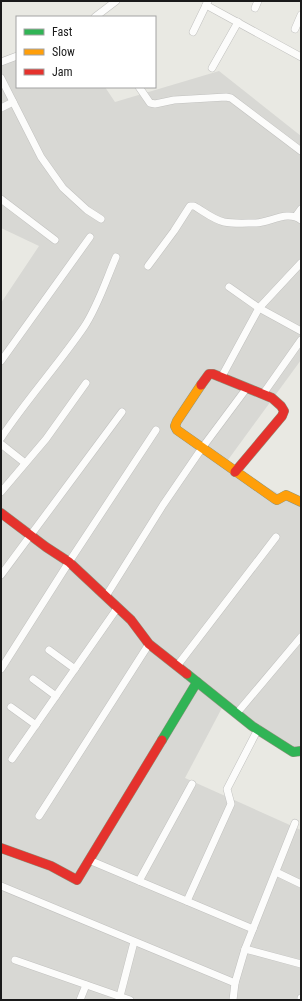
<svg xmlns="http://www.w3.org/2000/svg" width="302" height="1001" viewBox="0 0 302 1001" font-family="'Roboto Condensed',sans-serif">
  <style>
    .residential { fill: #d8d8d4 }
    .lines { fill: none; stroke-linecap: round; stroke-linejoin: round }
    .street-casing { stroke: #c1c1bf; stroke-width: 8 }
    .fast-casing { stroke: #8c937c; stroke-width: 10 }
    .slow-casing { stroke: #8c937c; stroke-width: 10 }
    .jam-casing { stroke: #8c937c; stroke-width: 10 }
    .street { stroke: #fcfcfb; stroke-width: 7 }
    .fast { stroke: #30b455; stroke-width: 9 }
    .slow { stroke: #ff9f0a; stroke-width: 9 }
    .jam { stroke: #e5322d; stroke-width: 9 }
  </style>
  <rect width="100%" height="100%" fill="#e9e9e3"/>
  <polygon class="residential" points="17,59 17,87 105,87 115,102 219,71 301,136 301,360 225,464 301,506 301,747 298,752 224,704 185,778 301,830 301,1000 1,1000 1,303 39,246 1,228 1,62"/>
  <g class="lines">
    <g class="street-casing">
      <g id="street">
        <polyline points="206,5 301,57"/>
        <polyline points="255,8 258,1"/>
        <polyline points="95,17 116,1"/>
        <polyline points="295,29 301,15"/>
        <polyline points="193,32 208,1"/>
        <polyline points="1,62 17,56"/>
        <polyline points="212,68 238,22"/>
        <polyline points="1,78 41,157 63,188 87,210 101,219"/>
        <polyline points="139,87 150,103 155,104 174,100 226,97 231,98 301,151"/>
        <polyline points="1,108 13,102"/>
        <polyline points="1,199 55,240"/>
        <polyline points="296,216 301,209"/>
        <path d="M148,266L174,231L190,206H194C203,211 214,220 224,222C234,224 246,223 256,223C271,222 288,210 301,220"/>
        <polyline points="229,287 259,308 301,331"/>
        <polyline points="1,361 90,237"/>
        <polyline points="221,378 259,308 301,263"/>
        <polyline points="263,394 301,340"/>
        <path d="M1,438C27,399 58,365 84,327C98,306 106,280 116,257"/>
        <polyline points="1,444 25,463"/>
        <polyline points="1,492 46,439 86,383"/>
        <polyline points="1,575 122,412"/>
        <polyline points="106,596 163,505 202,448 246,389"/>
        <polyline points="49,650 75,669"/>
        <polyline points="177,666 276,537"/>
        <polyline points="1,669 69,562 156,430"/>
        <polyline points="33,679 56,696"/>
        <polyline points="11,707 36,725"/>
        <polyline points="237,713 301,637"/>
        <polyline points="12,759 118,607"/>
        <polyline points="39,816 149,644"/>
        <polyline points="89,860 253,929"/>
        <polyline points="276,872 301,884"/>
        <polyline points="139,881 192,784"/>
        <polyline points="1,886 235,983"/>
        <polyline points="187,901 231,804 227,789 258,729"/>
        <polyline points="245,949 301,964"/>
        <polyline points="15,960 130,1000"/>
        <polyline points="80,1000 86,985"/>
        <polyline points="119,1000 134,942"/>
        <polyline points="233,1000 235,983 245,949 295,823"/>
        <polyline points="301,1000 301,998"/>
      </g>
    </g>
    <g class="fast-casing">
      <g id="fast">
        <polyline points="187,674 252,726 293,752 301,751"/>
        <polyline points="162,740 197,682"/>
      </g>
    </g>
    <g class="slow-casing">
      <polyline id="slow" points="201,385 177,421 175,426 177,430 275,499 277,500 286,495 301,502"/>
    </g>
    <g class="jam-casing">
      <g id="jam">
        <polyline points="201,385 209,374 213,374 272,398 281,406 284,411 282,416 235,472"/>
        <polyline points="1,513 46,547 69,562 131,620 149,644 187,674"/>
        <polyline points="1,848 51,866 77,880 162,740"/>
      </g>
    </g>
    <use href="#street" class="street"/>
    <use href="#fast" class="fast"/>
    <use href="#slow" class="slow"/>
    <use href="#jam" class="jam"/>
  </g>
  <rect width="302" height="1001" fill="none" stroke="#1a1a1a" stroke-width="4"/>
  <rect x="16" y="16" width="140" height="72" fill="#ffffff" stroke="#a3a3a3"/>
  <rect x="24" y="29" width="20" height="6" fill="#30b455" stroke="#a3a3a3"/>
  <text x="52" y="36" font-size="12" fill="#1a1a1a">Fast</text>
  <rect x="24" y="49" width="20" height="6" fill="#ff9f0a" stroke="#a3a3a3"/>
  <text x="52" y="56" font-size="12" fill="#1a1a1a">Slow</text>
  <rect x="24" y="69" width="20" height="6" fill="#e5322d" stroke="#a3a3a3"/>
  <text x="52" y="76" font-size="12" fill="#1a1a1a">Jam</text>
</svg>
